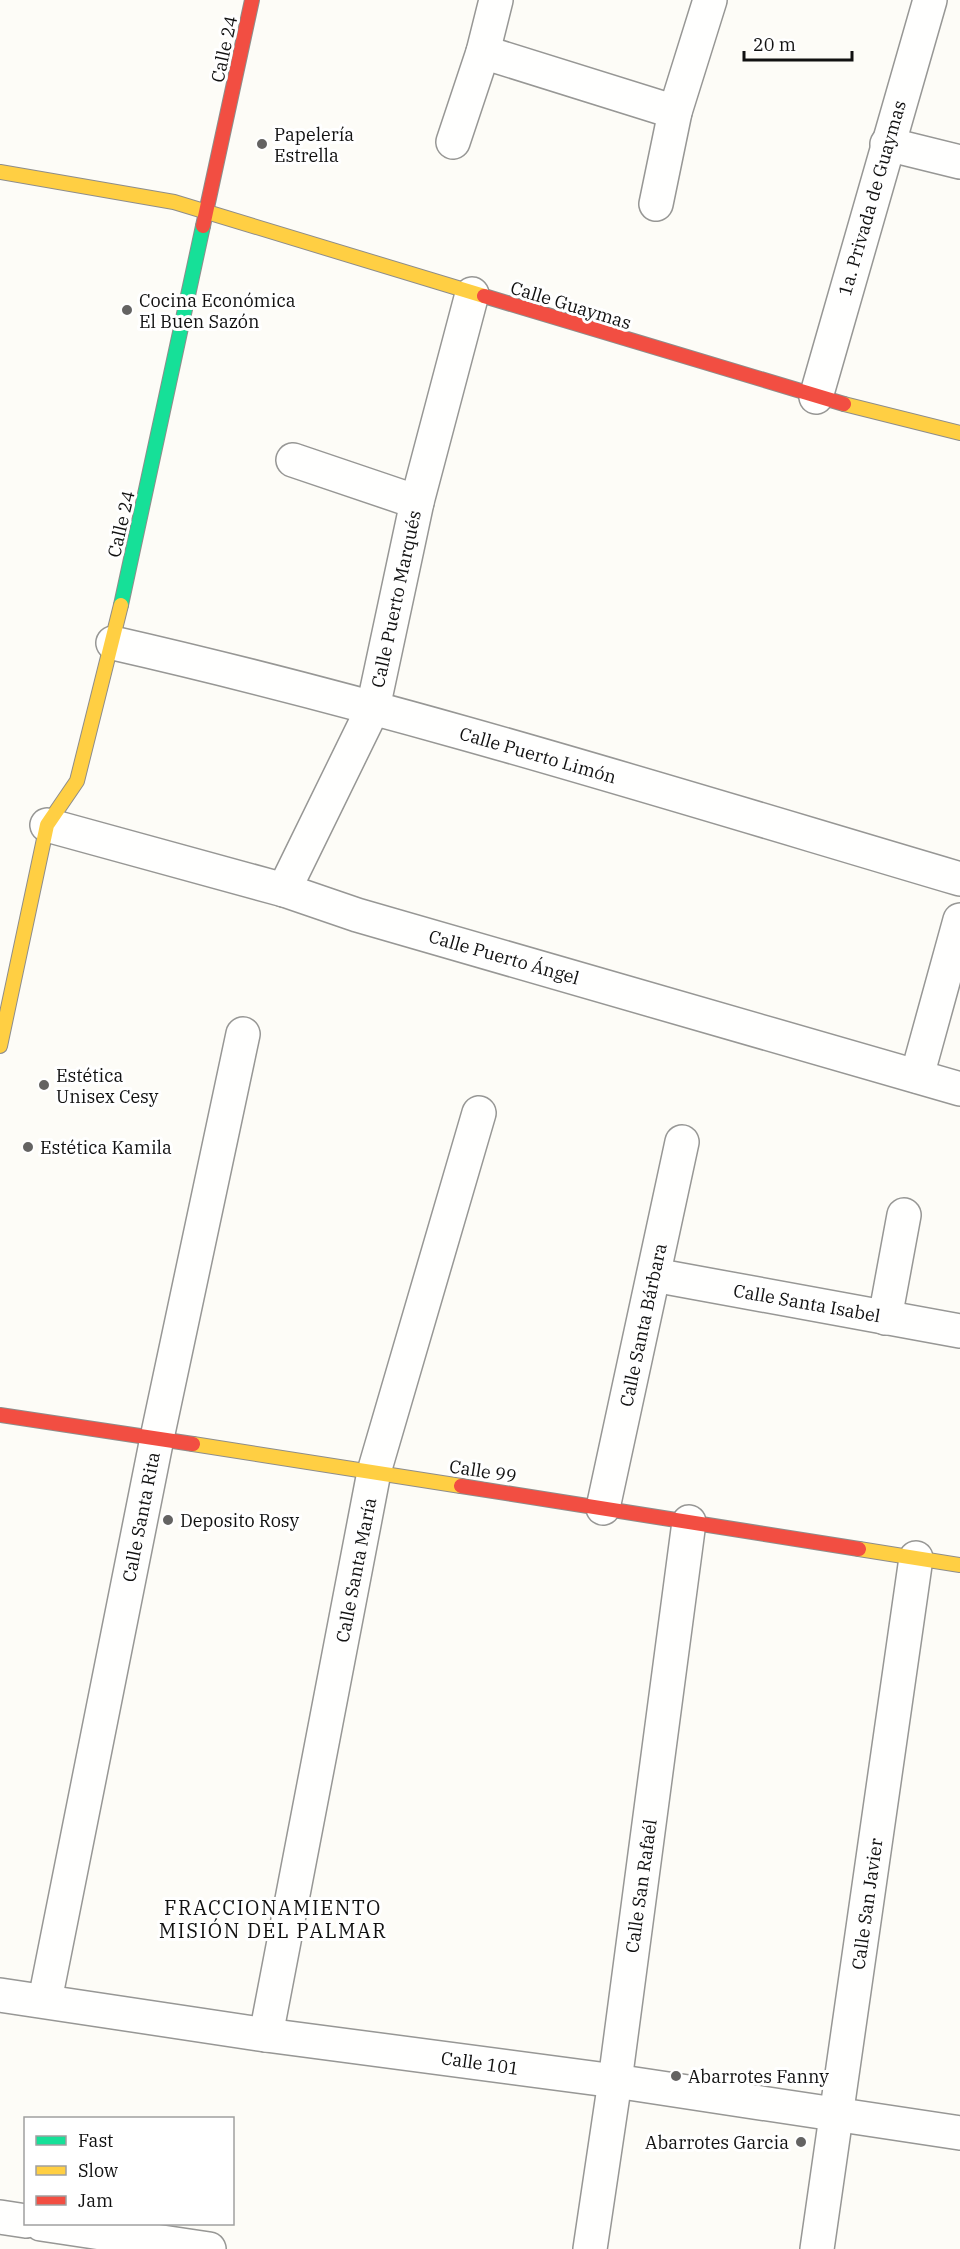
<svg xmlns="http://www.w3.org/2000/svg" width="960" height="2249" viewBox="0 0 960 2249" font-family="'IBM Plex Serif',serif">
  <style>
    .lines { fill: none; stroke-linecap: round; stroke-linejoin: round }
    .street-casing { stroke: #979795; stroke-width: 36 }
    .fast-casing { stroke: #8e8d8b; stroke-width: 16 }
    .slow-casing { stroke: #8e8d8b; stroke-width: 16 }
    .jam-casing { stroke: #8e8d8b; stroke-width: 16 }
    .street { stroke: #fffffe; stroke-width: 33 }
    .fast { stroke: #16e098; stroke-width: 14 }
    .slow { stroke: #ffcf43; stroke-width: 14 }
    .jam { stroke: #f24e42; stroke-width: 14 }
    .poi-dot { fill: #646362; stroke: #fff; stroke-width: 2 }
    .labels { text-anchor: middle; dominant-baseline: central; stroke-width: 6; stroke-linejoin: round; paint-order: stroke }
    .street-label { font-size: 18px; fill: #111; stroke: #fff }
    .poi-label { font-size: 18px; fill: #111; stroke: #fff; text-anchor: start }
    .neighbourhood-label { font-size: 20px; letter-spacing: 1.5px; fill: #111; stroke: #fff }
  </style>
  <rect width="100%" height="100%" fill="#fdfcf7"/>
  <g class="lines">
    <g class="street-casing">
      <g id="street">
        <polyline points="483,52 675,112"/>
        <polyline points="453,142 483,52 496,0"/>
        <polyline points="887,144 960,162"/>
        <polyline points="656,204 675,112 710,0"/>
        <polyline points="816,397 930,0"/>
        <polyline points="293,460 417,502"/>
        <path d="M113,643C399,708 679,796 960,879"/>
        <polyline points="47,825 284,890 357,915 960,1089"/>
        <polyline points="284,890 373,708 417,502 472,294"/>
        <polyline points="917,1076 960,920"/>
        <polyline points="654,1275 960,1331"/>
        <polyline points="885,1318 904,1215"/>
        <polyline points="603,1508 682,1142"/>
        <polyline points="0,1995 266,2035 615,2081 960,2133"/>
        <polyline points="45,2000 157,1438 243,1034"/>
        <polyline points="266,2035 374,1472 479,1113"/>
        <polyline points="0,2217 26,2221"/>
        <polyline points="41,2224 209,2249"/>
        <polyline points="590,2249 615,2081 689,1522"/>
        <polyline points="817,2249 916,1558"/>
      </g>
    </g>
    <g class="fast-casing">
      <polyline id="fast" points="121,605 203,226"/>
    </g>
    <g class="slow-casing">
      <g id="slow">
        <polyline points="0,172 174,202 484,296"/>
        <polyline points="844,404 960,433"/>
        <polyline points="0,1046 47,825 77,781 121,605"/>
        <polyline points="193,1444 461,1486"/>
        <polyline points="859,1549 960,1565"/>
      </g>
    </g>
    <g class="jam-casing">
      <g id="jam">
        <polyline points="203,226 252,0"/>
        <polyline points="484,296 844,404"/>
        <polyline points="0,1415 193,1444"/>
        <polyline points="461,1486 859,1549"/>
      </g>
    </g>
    <use href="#street" class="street"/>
    <use href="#fast" class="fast"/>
    <use href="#slow" class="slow"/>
    <use href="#jam" class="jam"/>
  </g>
  <g class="poi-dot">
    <circle cx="262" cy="144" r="6"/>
    <circle cx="127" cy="310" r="6"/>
    <circle cx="44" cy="1085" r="6"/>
    <circle cx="28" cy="1147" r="6"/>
    <circle cx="168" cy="1520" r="6"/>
    <circle cx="676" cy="2076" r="6"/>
    <circle cx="801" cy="2142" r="6"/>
  </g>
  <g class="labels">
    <g class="street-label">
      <text transform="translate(224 49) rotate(-78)">Calle 24</text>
      <text transform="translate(872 198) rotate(-74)">1a. Privada de Guaymas</text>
      <text transform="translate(571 305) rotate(17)">Calle Guaymas</text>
      <text transform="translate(121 524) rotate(-77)">Calle 24</text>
      <text transform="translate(396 599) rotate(-78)">Calle Puerto Marqués</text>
      <text transform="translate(538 755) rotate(16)">Calle Puerto Limón</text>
      <text transform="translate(504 957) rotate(16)">Calle Puerto Ángel</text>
      <text transform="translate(807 1303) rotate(10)">Calle Santa Isabel</text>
      <text transform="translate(643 1325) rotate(-78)">Calle Santa Bárbara</text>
      <text transform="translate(483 1471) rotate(9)">Calle 99</text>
      <text transform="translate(141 1517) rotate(-79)">Calle Santa Rita</text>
      <text transform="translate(356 1570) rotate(-79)">Calle Santa María</text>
      <text transform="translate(641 1886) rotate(-82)">Calle San Rafaél</text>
      <text transform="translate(867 1904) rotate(-82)">Calle San Javier</text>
      <text transform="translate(480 2063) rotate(8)">Calle 101</text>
    </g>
    <g class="poi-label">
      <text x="274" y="134">Papelería<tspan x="274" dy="21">Estrella</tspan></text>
      <text x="139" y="300">Cocina Económica<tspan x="139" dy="21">El Buen Sazón</tspan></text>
      <text x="56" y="1075">Estética<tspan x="56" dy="21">Unisex Cesy</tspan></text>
      <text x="40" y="1147">Estética Kamila</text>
      <text x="180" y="1520">Deposito Rosy</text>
      <text x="688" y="2076">Abarrotes Fanny</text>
      <text x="789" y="2142" text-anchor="end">Abarrotes Garcia</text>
    </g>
    <g class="neighbourhood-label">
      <text x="273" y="1907">FRACCIONAMIENTO<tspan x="273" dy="23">MISIÓN DEL PALMAR</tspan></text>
    </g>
  </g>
  <rect x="24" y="2117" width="210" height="108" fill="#ffffff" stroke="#a0a0a0" stroke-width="1.5"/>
  <rect x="36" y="2136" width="30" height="9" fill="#16e098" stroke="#a0a0a0" stroke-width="1.5"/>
  <text x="78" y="2147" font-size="18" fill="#111111">Fast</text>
  <rect x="36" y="2166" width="30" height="9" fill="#ffcf43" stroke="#a0a0a0" stroke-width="1.5"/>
  <text x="78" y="2177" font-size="18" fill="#111111">Slow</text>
  <rect x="36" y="2196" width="30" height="9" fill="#f24e42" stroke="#a0a0a0" stroke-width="1.5"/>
  <text x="78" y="2207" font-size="18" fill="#111111">Jam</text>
  <path d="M744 51v9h108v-9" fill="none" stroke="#111111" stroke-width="3"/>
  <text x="753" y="51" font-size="18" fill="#111111" stroke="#ffffff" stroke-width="4.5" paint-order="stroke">20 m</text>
</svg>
